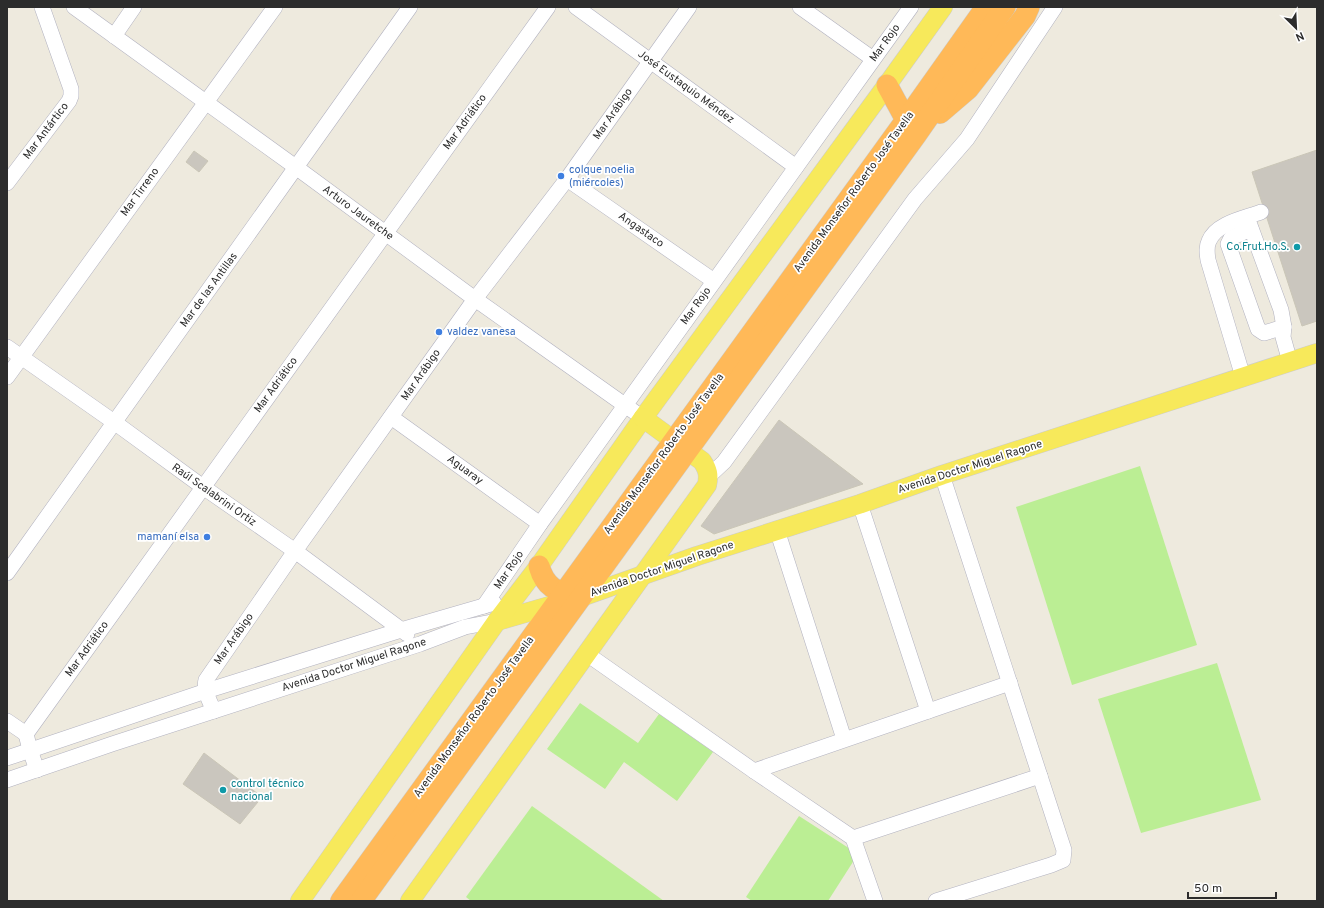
<svg xmlns="http://www.w3.org/2000/svg" width="1324" height="908" viewBox="0 0 1324 908" font-family="Overpass,sans-serif">
  <style>
    .pitch { fill: #bbee94 }
    .building { fill: #cac6be; stroke: #cac6b7 }
    .lines { fill: none; stroke-linecap: round; stroke-linejoin: round }
    .minor-casing { stroke: #b2b2c0; stroke-width: 16 }
    .major-casing { stroke: #ccc; stroke-width: 20 }
    .highway-casing { stroke: #ccc; stroke-width: 22 }
    .minor { stroke: #fff; stroke-width: 15 }
    .major { stroke: #f7e95b; stroke-width: 19 }
    .highway { stroke: #ffb958; stroke-width: 21 }
    .shop-dot { fill: #3f7fe0; stroke: #fff; stroke-width: 1.5 }
    .culture-dot { fill: #0f9aa8; stroke: #fff; stroke-width: 1.5 }
    .labels { text-anchor: middle; dominant-baseline: central; stroke-width: 3.5; stroke-linejoin: round; paint-order: stroke }
    .street-label { font-size: 11px; fill: #2c2c2c; stroke: #fff }
    .shop-label { font-size: 11px; fill: #366cbe; stroke: #fff; text-anchor: start }
    .culture-label { font-size: 11px; fill: #0d838f; stroke: #fff; text-anchor: end }
  </style>
  <rect width="100%" height="100%" fill="#eeeade"/>
  <g class="pitch">
    <polygon points="1140,466 1197,645 1072,685 1016,507"/>
    <polygon points="1217,663 1261,800 1141,833 1098,699"/>
    <polygon points="580,703 638,743 659,714 713,752 677,801 624,762 605,789 547,749"/>
    <polygon points="532,806 664,901 471,901 466,897"/>
    <polygon points="799,816 858,854 828,901 752,901 746,897"/>
  </g>
  <g class="building">
    <polygon points="1317,150 1317,321 1302,326 1252,172"/>
    <polygon points="194,151 208,161 199,172 186,162"/>
    <polygon points="779,420 863,484 714,534 701,526"/>
    <polygon points="204,753 262,797 240,824 183,784"/>
  </g>
  <g class="lines">
    <g class="minor-casing">
      <g id="minor">
        <polyline points="74,7 297,168 475,299 643,418"/>
        <polyline points="576,7 796,167"/>
        <polyline points="800,7 873,59"/>
        <polyline points="114,36 134,7"/>
        <polyline points="567,179 714,281"/>
        <polyline points="7,183 69,101 71,96 71,89 42,7"/>
        <polyline points="1247,217 1281,310 1284,327 1283,337 1290,362"/>
        <polyline points="1251,229 1231,238 1228,244 1258,329 1264,333 1284,327"/>
        <polyline points="7,347 114,422 203,487 295,551 407,634"/>
        <polyline points="7,377 275,7"/>
        <path d="M1243,377L1208,260C1207,253 1206,247 1209,241C1216,223 1245,218 1261,212"/>
        <polyline points="391,417 540,524"/>
        <polyline points="709,476 724,462 915,199 967,139 1055,7"/>
        <polyline points="860,504 928,711"/>
        <polyline points="777,530 844,739"/>
        <polyline points="7,573 410,7"/>
        <polyline points="484,606 540,524 911,7"/>
        <polyline points="587,654 754,771 853,838 875,901"/>
        <path d="M214,711C210,702 203,690 206,680L295,551L475,299L567,179L689,7"/>
        <polyline points="7,721 26,734"/>
        <polyline points="7,758 206,691 401,630 494,603"/>
        <polyline points="37,770 30,750 26,734 548,7"/>
        <polyline points="754,771 1010,683"/>
        <polyline points="7,780 112,744 420,644 465,627 497,621"/>
        <polyline points="853,838 1040,776"/>
        <polyline points="936,901 1051,865 1063,860 1064,850 942,475"/>
      </g>
    </g>
    <g class="major-casing">
      <g id="major">
        <polyline points="497,621 581,597 697,556 860,504 942,475 1317,353"/>
        <polyline points="300,901 497,621 539,566 643,418 887,85 943,7"/>
        <path d="M410,901L707,485C709,475 708,470 702,461L643,418"/>
      </g>
    </g>
    <g class="highway-casing">
      <g id="highway">
        <polyline points="887,85 906,120"/>
        <polyline points="940,113 968,89 1025,16 1029,7"/>
        <path d="M539,566C545,587 556,592 576,596"/>
        <polyline points="341,901 906,120 986,7"/>
        <polyline points="361,901 916,135 1005,7"/>
      </g>
    </g>
    <use href="#minor" class="minor"/>
    <use href="#major" class="major"/>
    <use href="#highway" class="highway"/>
  </g>
  <g class="shop-dot">
    <circle cx="561" cy="176" r="4"/>
    <circle cx="439" cy="332" r="4"/>
    <circle cx="207" cy="537" r="4"/>
  </g>
  <g class="culture-dot">
    <circle cx="1297" cy="247" r="4"/>
    <circle cx="223" cy="790" r="4"/>
  </g>
  <g class="labels">
    <g class="street-label">
      <text transform="translate(885 43) rotate(-54)">Mar Rojo</text>
      <text transform="translate(686 87) rotate(36)">José Eustaquio Méndez</text>
      <text transform="translate(613 114) rotate(-55)">Mar Arábigo</text>
      <text transform="translate(465 122) rotate(-54)">Mar Adriático</text>
      <text transform="translate(46 131) rotate(-53)">Mar Antártico</text>
      <text transform="translate(140 192) rotate(-54)">Mar Tirreno</text>
      <text transform="translate(854 192) rotate(-54)">Avenida Monseñor Roberto José Tavella</text>
      <text transform="translate(358 213) rotate(36)">Arturo Jauretche</text>
      <text transform="translate(641 230) rotate(35)">Angastaco</text>
      <text transform="translate(209 290) rotate(-54)">Mar de las Antillas</text>
      <text transform="translate(696 306) rotate(-54)">Mar Rojo</text>
      <text transform="translate(421 375) rotate(-55)">Mar Arábigo</text>
      <text transform="translate(276 385) rotate(-54)">Mar Adriático</text>
      <text transform="translate(664 454) rotate(-54)">Avenida Monseñor Roberto José Tavella</text>
      <text transform="translate(970 467) rotate(-18)">Avenida Doctor Miguel Ragone</text>
      <text transform="translate(465 470) rotate(36)">Aguaray</text>
      <text transform="translate(214 495) rotate(35)">Raúl Scalabrini Ortiz</text>
      <text transform="translate(662 569) rotate(-19)">Avenida Doctor Miguel Ragone</text>
      <text transform="translate(509 570) rotate(-56)">Mar Rojo</text>
      <text transform="translate(234 639) rotate(-55)">Mar Arábigo</text>
      <text transform="translate(87 649) rotate(-54)">Mar Adriático</text>
      <text transform="translate(354 665) rotate(-18)">Avenida Doctor Miguel Ragone</text>
      <text transform="translate(474 717) rotate(-54)">Avenida Monseñor Roberto José Tavella</text>
    </g>
    <g class="shop-label">
      <text x="569" y="170">colque noelia<tspan x="569" dy="13">(miércoles)</tspan></text>
      <text x="447" y="332">valdez vanesa</text>
      <text x="199" y="537" text-anchor="end">mamaní elsa</text>
    </g>
    <g class="culture-label">
      <text x="1289" y="247">Co.Frut.Ho.S.</text>
      <text x="231" y="784" text-anchor="start">control técnico<tspan x="231" dy="13">nacional</tspan></text>
    </g>
  </g>
  <rect width="1324" height="908" fill="none" stroke="#2c2c2c" stroke-width="16"/>
  <g transform="translate(1296 28) rotate(156)" stroke="#ffffff" stroke-width="3" paint-order="stroke">
  <path d="M0-3L7 15L0 10L-7 15Z" fill="#2c2c2c"/>
  <text y="-6" font-size="11" font-weight="bold" text-anchor="middle" fill="#2c2c2c">N</text>
  </g>
  <path d="M1188 892v6h88v-6" fill="none" stroke="#2c2c2c" stroke-width="2"/>
  <text x="1194" y="892" font-size="12" fill="#2c2c2c" stroke="#ffffff" stroke-width="3" paint-order="stroke">50 m</text>
</svg>
